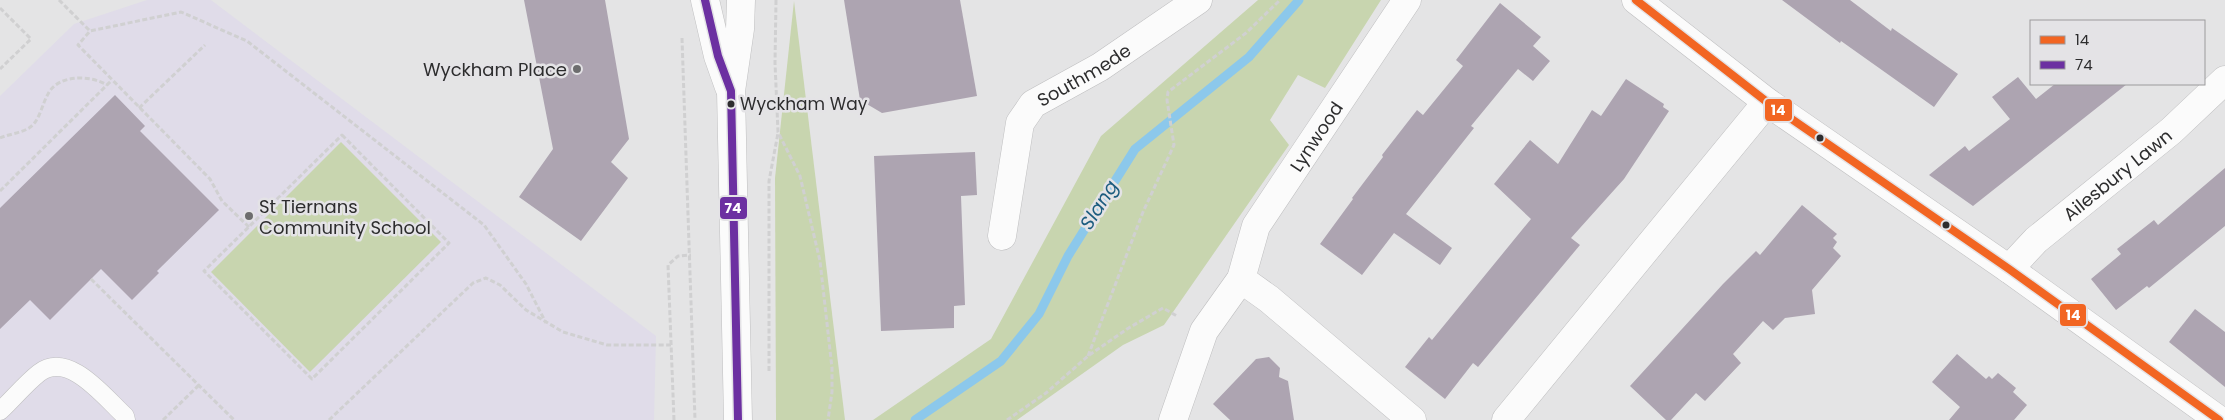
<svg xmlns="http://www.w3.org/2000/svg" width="2225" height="420" viewBox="0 0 2225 420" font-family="Poppins,sans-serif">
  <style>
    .education { fill: #e0dce9 }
    .green { fill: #c8d5af }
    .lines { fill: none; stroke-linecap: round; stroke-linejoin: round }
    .stream { stroke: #8cc8eb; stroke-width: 9 }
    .building { fill: #ada4b1 }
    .service-casing { stroke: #bfbfc0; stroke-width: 19 }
    .minor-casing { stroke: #bfbfc0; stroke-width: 29 }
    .tertiary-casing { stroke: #bfbfc0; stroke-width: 29 }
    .secondary-casing { stroke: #bfbfc0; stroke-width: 29 }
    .path { stroke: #d0d0d1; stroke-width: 3; stroke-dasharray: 5 2.5; stroke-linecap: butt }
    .service { stroke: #fbfbfb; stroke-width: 18 }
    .minor { stroke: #fbfbfb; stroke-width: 28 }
    .tertiary { stroke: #fbfbfb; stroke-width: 28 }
    .secondary { stroke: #fbfbfb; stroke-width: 28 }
    .bus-1-casing { stroke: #e4e3e6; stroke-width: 11 }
    .bus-2-casing { stroke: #e4e3e6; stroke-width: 11 }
    .bus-1 { stroke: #f26522; stroke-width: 8 }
    .bus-2 { stroke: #6c30a1; stroke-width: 8 }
    .poi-dot { fill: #6d6d6e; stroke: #e4e3e6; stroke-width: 2 }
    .bus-dot { fill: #2d2d2e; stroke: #e4e3e6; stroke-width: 2 }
    .labels { text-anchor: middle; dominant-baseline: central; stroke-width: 5; stroke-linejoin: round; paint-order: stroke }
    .bus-label { font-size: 17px; fill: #2d2d2e; stroke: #e4e3e6; text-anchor: start }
    .poi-label { font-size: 18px; fill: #2d2d2e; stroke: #e4e3e6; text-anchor: end }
    .street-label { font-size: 18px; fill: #2d2d2e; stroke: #e4e3e6 }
    .water-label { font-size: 19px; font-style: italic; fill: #1c5c7f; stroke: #e4e3e6 }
    .line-badge { stroke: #e4e3e6; stroke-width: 2 }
    .badge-label { font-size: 14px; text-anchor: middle; font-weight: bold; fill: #fff }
  </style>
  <rect width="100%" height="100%" fill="#e4e4e5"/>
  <polygon class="education" points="147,0 211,0 656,336 654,420 0,420 0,96 74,24"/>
  <g class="green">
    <polygon points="1258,0 1381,0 1325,88 1298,75 1270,120 1289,145 1164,325 1123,345 1017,420 873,420 991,339 1101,136"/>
    <polygon points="794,1 845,420 776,420 775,178"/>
    <polygon points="341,142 441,242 310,372 211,272"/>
  </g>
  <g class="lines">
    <polyline class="stream" points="915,420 1001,361 1039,314 1068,256 1135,149 1249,57 1299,0"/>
  </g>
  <g class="building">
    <polygon points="524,0 605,0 629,139 611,162 628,178 581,241 519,197 553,149"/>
    <polygon points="844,0 960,0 977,96 882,113 860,100"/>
    <polygon points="1782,0 1850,0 1891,31 1892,28 1958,74 1934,107 1841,41 1840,43"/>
    <polygon points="1500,3 1541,37 1533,46 1550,61 1533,81 1518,69 1471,126 1474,128 1406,214 1452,248 1440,265 1394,233 1362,275 1320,244 1353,199 1352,198 1383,157 1382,155 1417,110 1423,115 1463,66 1456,60"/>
    <polygon points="2018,77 2036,99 2055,84 2127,84 1973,206 1929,175 1965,146 1969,151 2010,119 1992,97"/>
    <polygon points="1626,79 1664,104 1663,107 1669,111 1624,179 1571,238 1580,245 1478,367 1473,363 1445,399 1405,367 1429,337 1432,340 1531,219 1494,184 1530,140 1558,164 1592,110 1601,116"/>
    <polygon points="115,95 145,126 140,131 219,210 157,271 159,273 132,300 101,269 50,320 30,300 0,329 0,208"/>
    <polygon points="975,152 977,195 961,196 965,305 954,306 954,328 881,331 874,156"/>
    <polygon points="2225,168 2225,226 2149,288 2147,286 2116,310 2091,279 2121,254 2117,249 2154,220 2158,225"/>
    <polygon points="1802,205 1837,234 1833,238 1837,242 1833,248 1841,256 1812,290 1815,314 1785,318 1773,330 1763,321 1733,354 1741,363 1705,401 1696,393 1671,420 1666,420 1630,386 1723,284 1756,251 1760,255"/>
    <polygon points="2195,309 2225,332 2225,387 2169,342"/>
    <polygon points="1957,354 1986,379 1989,376 1992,379 1998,373 2016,388 2013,392 2027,405 2014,420 1949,420 1960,407 1932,382"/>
    <polygon points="1269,357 1280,368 1279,377 1288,381 1294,420 1230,420 1213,404 1256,359"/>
  </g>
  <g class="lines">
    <g class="service-casing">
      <path id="service" d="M0,411C13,399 25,384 39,373C69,350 105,398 125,416L126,420"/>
    </g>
    <g class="minor-casing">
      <g id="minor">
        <path id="s1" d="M1002,236L1020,123L1033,104L1100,67L1198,0"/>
        <path id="s2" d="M2009,269L2036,240L2171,131L2225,80"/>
        <polyline points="1241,279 1269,299 1412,420"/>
        <path id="s3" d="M1173,420L1204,331L1241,279L1256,226L1407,0"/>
        <polyline points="1506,420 1767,102"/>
      </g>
    </g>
    <g class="tertiary-casing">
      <polyline id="tertiary" points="1636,0 1767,102 2009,269 2219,420"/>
    </g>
    <g class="secondary-casing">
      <g id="secondary">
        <polyline points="705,0 718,56 729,87"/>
        <polyline points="738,420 731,91 740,29 741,0"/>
      </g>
    </g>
    <g class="path">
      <polyline points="59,0 90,31"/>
      <polyline points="776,0 775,63 778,132 800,176 820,261 832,368 832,392 828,420"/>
      <polyline points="0,8 31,39 0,69"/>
      <polyline points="682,38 695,420"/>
      <polyline points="139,108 205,45"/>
      <polygon points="342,135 449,243 312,379 204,271"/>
      <path d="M0,138C9,134 21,133 29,128C40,121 42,104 48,94C58,74 91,75 107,85"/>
      <polyline points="0,191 111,81"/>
      <polyline points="249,227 222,201 210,179 78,45 90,31 181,12 247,41 484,225 526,284 546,323"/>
      <polyline points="91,279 234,420"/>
      <polyline points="1088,356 1143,212 1174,145 1167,100 1168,92 1246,33 1280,0"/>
      <polyline points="769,371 769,181 778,133"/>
      <polyline points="163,420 199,385"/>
      <polyline points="329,420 473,283 486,278 500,285 526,310 563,332 607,345 671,345"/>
      <polyline points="674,420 668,265 678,256 691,255"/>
      <polyline points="1007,420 1046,393 1088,356 1127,329 1163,308 1177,316"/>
    </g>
    <use href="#service" class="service"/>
    <use href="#minor" class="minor"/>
    <use href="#tertiary" class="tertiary"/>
    <use href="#secondary" class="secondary"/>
    <g class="bus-1-casing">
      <polyline id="bus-1" points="1636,0 1767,102 2009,269 2219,420"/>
    </g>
    <g class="bus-2-casing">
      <polyline id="bus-2" points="705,0 718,56 731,91 738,420"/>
    </g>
    <use href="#bus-1" class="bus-1"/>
    <use href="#bus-2" class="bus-2"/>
  </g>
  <g class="poi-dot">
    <circle cx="577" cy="69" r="5"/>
    <circle cx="249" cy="216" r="5"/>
  </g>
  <g class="bus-dot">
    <circle cx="731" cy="104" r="4.5"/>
    <circle cx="1820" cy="138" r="4.5"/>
    <circle cx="1946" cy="225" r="4.5"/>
  </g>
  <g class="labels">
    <g class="bus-label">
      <text x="740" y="104">Wyckham Way</text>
    </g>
    <g class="poi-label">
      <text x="567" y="69">Wyckham Place</text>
      <text x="259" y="206" text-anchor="start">St Tiernans<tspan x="259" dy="21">Community School</tspan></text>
    </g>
    <g class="street-label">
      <text stroke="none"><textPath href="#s1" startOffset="196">Southmede</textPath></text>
      <text stroke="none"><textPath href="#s3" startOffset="321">Lynwood</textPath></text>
      <text stroke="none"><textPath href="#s2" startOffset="144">Ailesbury Lawn</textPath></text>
    </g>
    <g class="water-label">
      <text transform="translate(1099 205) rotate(-58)">Slang</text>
    </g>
  </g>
  <g class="line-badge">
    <rect x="1764" y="98" width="29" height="24" rx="5" fill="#f26522"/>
    <rect x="719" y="196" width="29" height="24" rx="5" fill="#6c30a1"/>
    <rect x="2059" y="303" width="28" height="24" rx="5" fill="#f26522"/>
  </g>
  <g class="badge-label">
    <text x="1778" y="115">14</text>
    <text x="733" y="213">74</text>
    <text x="2073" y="320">14</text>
  </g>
  <rect x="2030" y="20" width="175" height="65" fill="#e4e3e6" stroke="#9b9a9c"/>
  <rect x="2040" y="36" width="25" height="8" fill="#f26522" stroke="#9b9a9c"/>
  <text x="2075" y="45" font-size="15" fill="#2d2d2e">14</text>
  <rect x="2040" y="61" width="25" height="8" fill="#6c30a1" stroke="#9b9a9c"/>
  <text x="2075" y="70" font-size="15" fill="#2d2d2e">74</text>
</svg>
